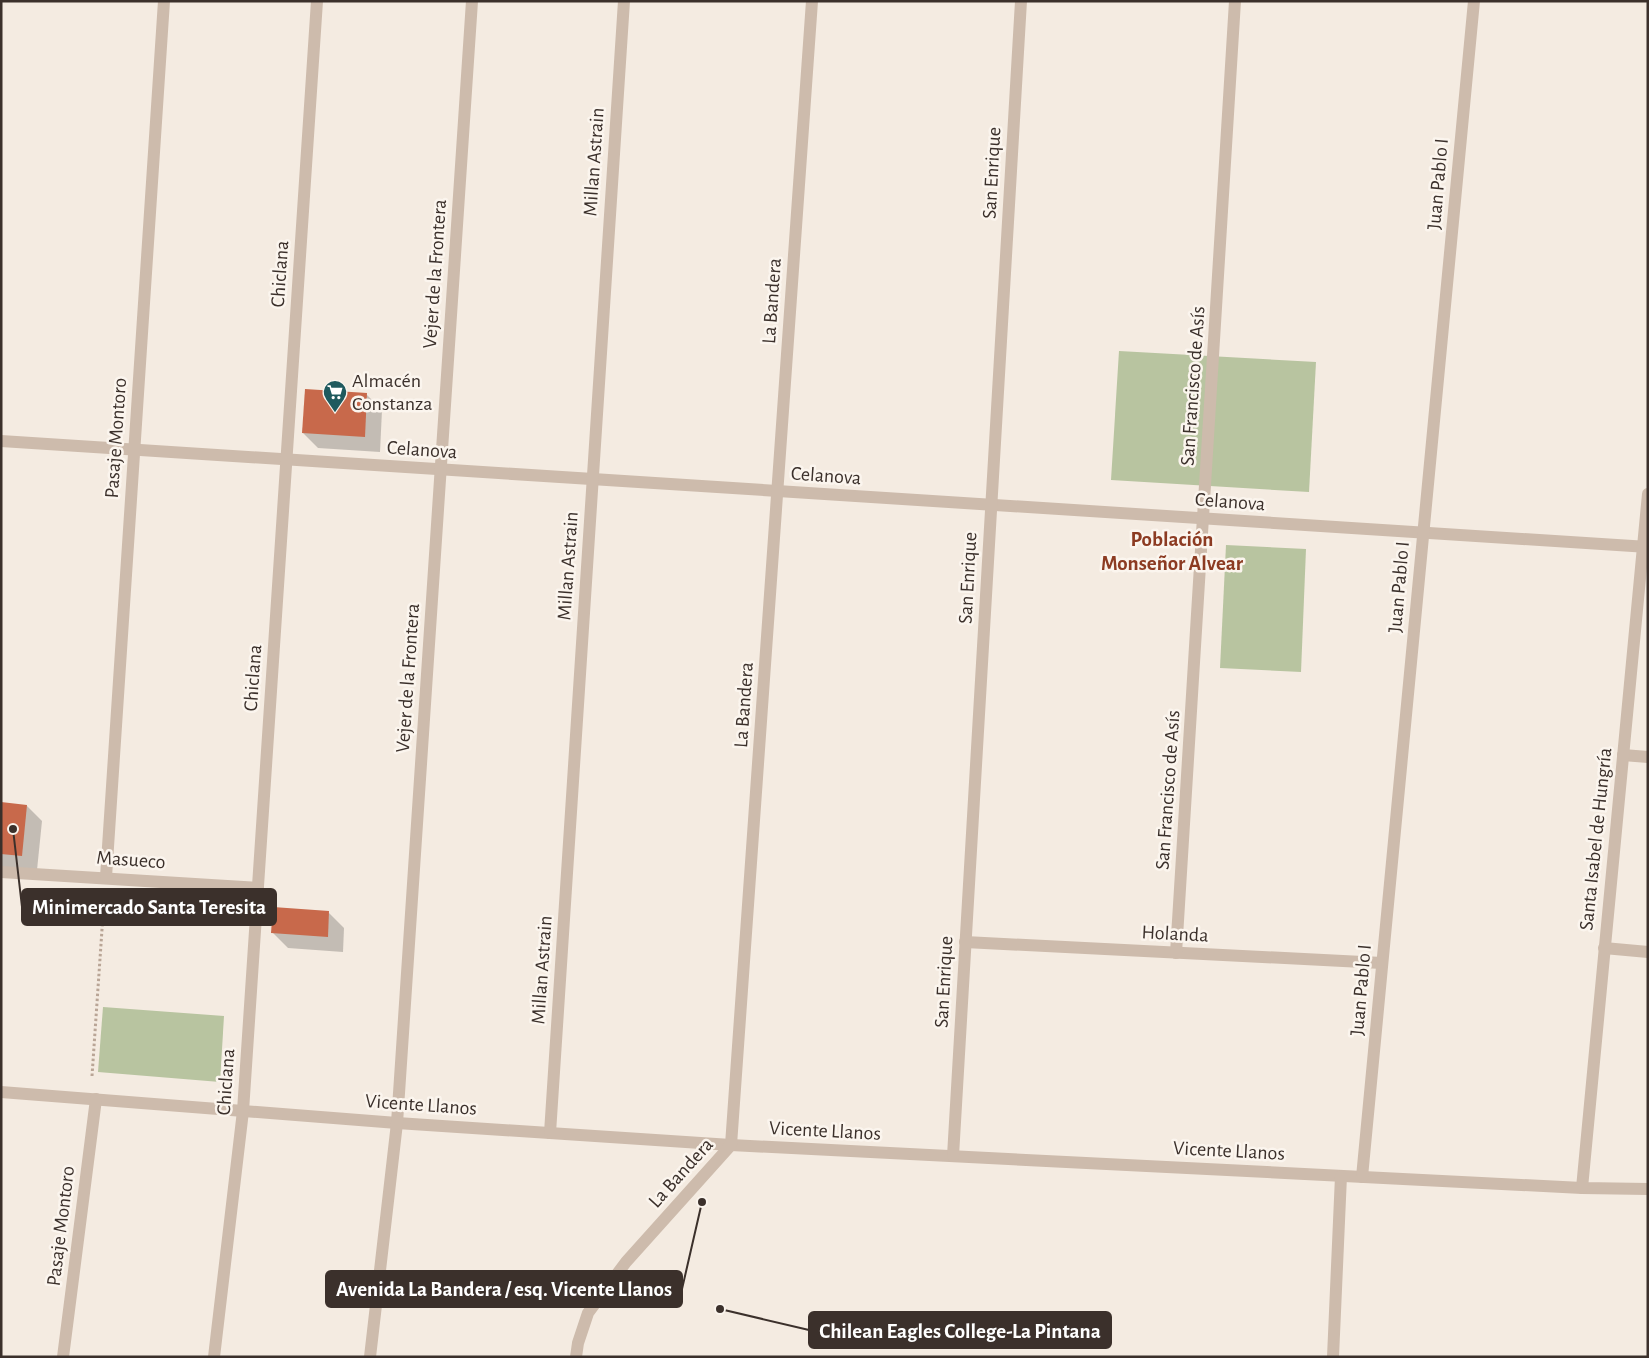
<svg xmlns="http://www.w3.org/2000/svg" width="1649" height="1358" viewBox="0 0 1649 1358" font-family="'Alegreya Sans',sans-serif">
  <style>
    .green { fill: #b8c4a0 }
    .shadow { fill: #0003 }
    .building { fill: #c8694b }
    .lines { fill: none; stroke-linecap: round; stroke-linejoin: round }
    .path { stroke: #b9a596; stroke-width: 3; stroke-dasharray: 2.5 2.5; stroke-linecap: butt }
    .minor { stroke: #cdbbac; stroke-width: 12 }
    .labels { text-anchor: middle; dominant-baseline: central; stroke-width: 5; stroke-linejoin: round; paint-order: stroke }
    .street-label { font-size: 20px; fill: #3b302b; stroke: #fbf5ee }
    .poi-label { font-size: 20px; fill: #3b302b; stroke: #fbf5ee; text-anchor: start }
    .neighbourhood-label { font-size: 21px; font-weight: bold; fill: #8c3b22; stroke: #fbf5ee }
    .leader { fill: none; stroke: #3b302b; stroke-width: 2 }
    .callout-dot { fill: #3b302b; stroke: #fbf5ee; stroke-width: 2 }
    .callout { fill: #3b302b; stroke: #3b302b; stroke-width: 2 }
    .callout-label { font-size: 21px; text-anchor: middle; font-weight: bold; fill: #fff }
  </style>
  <rect width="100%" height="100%" fill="#f4ebe1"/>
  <g class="green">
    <polygon points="1119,351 1316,362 1309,492 1111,480"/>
    <polygon points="1226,545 1306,549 1301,672 1220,668"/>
    <polygon points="103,1007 224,1016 220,1082 98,1072"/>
  </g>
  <g class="shadow">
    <polygon points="367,395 382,410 380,452 318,448 303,433"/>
    <polygon points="1,803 27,806 42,821 37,870 1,867"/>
    <polygon points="329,913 344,928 343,952 288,948 272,932"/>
  </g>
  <g class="building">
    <polygon points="305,389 367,393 365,437 302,433"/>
    <polygon points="1,802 27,805 22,856 1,854"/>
    <polygon points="273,907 329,911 328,937 271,933"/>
  </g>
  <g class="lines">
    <polyline class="path" points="92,1076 104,900"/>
    <g class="minor">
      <polyline points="1,441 1648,547"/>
      <polyline points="1623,755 1648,757"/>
      <polyline points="1,872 258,888"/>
      <polyline points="106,877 164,1"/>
      <polyline points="965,942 1382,963"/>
      <polyline points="1604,948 1648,952"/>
      <polyline points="1176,953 1235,1"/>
      <polyline points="1,1092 397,1123 731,1145 1582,1188 1648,1189"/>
      <polyline points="550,1133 624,1"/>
      <polyline points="953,1156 1021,1"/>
      <polyline points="1362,1177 1474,1"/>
      <polyline points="1582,1188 1648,494"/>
      <polyline points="63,1357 96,1099"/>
      <polyline points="214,1357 243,1111 317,1"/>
      <polyline points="370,1357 397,1123 472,1"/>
      <polyline points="576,1357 578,1343 588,1313 626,1262 731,1145 812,1"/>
      <polyline points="1333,1357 1341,1176"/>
    </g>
  </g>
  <defs>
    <g id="supermarket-pin" transform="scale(1.25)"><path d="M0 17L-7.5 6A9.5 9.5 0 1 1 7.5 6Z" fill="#1f5a5e" stroke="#fbf5ee"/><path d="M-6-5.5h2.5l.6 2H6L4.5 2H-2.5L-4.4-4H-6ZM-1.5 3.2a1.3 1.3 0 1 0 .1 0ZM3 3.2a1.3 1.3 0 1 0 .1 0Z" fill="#fff"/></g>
  </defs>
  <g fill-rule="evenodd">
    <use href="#supermarket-pin" x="335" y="392"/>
  </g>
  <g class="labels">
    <g class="street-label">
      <text transform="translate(594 162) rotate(-86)">Millan Astrain</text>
      <text transform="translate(992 173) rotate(-87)">San Enrique</text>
      <text transform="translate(1438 184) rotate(-85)">Juan Pablo I</text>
      <text transform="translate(280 274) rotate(-86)">Chiclana</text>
      <text transform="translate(435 274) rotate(-86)">Vejer de la Frontera</text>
      <text transform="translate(772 301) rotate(-86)">La Bandera</text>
      <text transform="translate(1193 386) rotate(-86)">San Francisco de Asís</text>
      <text transform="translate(116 438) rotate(-86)">Pasaje Montoro</text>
      <text transform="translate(422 450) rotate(4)">Celanova</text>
      <text transform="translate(826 476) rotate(4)">Celanova</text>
      <text transform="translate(1230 502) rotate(4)">Celanova</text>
      <text transform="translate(568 566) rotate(-86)">Millan Astrain</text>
      <text transform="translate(968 578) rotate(-87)">San Enrique</text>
      <text transform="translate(1399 587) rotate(-85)">Juan Pablo I</text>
      <text transform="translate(253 678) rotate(-86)">Chiclana</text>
      <text transform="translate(408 678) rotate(-86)">Vejer de la Frontera</text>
      <text transform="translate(744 705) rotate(-86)">La Bandera</text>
      <text transform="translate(1168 790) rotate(-86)">San Francisco de Asís</text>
      <text transform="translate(1596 839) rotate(-84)">Santa Isabel de Hungría</text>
      <text transform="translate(131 860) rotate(4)">Masueco</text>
      <text transform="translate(1175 934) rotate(3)">Holanda</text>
      <text transform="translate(542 970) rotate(-86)">Millan Astrain</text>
      <text transform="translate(944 982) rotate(-87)">San Enrique</text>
      <text transform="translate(1361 990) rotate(-85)">Juan Pablo I</text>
      <text transform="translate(226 1082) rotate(-86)">Chiclana</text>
      <text transform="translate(421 1105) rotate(4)">Vicente Llanos</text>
      <text transform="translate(825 1131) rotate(3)">Vicente Llanos</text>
      <text transform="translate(1229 1151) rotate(3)">Vicente Llanos</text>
      <text transform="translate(681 1173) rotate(-48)">La Bandera</text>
      <text transform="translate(61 1226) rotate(-83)">Pasaje Montoro</text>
    </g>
    <g class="poi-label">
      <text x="352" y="381">Almacén<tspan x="352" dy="23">Constanza</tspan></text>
    </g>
    <g class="neighbourhood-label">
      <text x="1172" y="539">Población<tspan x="1172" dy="24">Monseñor Alvear</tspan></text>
    </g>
  </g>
  <path class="leader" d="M13 829L22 907M702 1202L682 1289M720 1309L809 1330"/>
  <g class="callout-dot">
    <circle cx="13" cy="829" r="5"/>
    <circle cx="702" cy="1202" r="5"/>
    <circle cx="720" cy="1309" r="5"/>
  </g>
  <g class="callout">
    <rect x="22" y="889" width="254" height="36" rx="5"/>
    <rect x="326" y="1271" width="356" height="36" rx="5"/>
    <rect x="809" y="1312" width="302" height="36" rx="5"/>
  </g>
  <g class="callout-label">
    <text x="149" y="914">Minimercado Santa Teresita</text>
    <text x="504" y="1296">Avenida La Bandera / esq. Vicente Llanos</text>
    <text x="960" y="1338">Chilean Eagles College-La Pintana</text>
  </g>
  <rect width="1649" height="1358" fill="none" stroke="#3b302b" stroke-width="5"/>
</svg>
